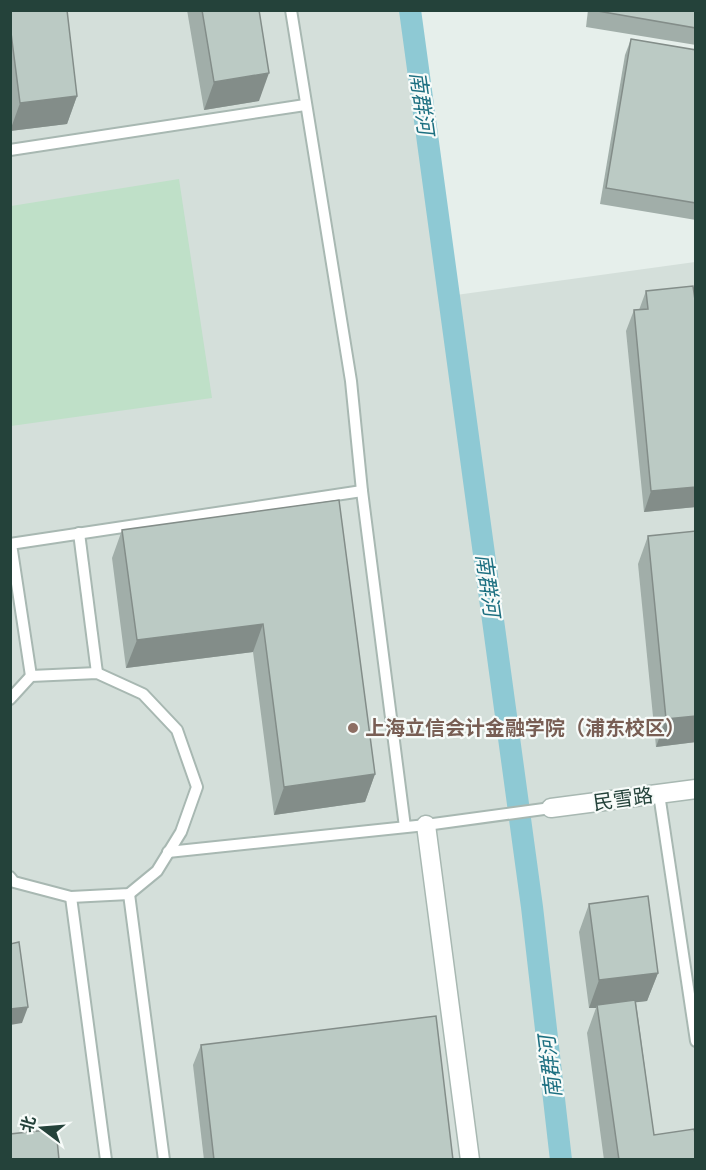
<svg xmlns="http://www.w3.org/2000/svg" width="706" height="1170" viewBox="0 0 706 1170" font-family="Inter,'Noto Sans SC',sans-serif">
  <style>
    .built { fill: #d4dfda }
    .pitch { fill: #bfe0c8 }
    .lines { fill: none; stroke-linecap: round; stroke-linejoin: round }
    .canal { stroke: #8ec9d4; stroke-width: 22 }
    .service-casing { stroke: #a8b8b2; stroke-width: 14 }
    .minor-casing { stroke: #a8b8b2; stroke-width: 21 }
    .service { stroke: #fff; stroke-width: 10 }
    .minor { stroke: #fff; stroke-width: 18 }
    .wall { fill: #a1aea9 }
    .shaded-wall { fill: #838d89 }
    .building { fill: #bbcac4; stroke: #838d89; stroke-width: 1.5 }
    .education-dot { fill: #8d6e63; stroke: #f7fbf9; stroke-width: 2 }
    .labels { text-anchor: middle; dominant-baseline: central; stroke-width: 4.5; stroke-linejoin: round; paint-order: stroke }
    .education-label { font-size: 20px; font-weight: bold; fill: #785e54; stroke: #f7fbf9; text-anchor: start }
    .street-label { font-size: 20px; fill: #24423a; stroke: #f7fbf9 }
    .water-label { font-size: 21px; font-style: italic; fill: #1c6f80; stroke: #f7fbf9 }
  </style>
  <rect width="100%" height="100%" fill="#e6efeb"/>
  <polygon class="built" points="10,11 410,11 449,296 695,262 695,1159 11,1159"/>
  <polygon class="pitch" points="179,179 212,398 11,426 11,206"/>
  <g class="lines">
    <polyline class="canal" points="410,10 532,907 561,1160"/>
    <g class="service-casing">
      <g id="service">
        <polyline points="291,10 351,381 362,491 405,827"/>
        <polyline points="10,150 305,105"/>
        <polyline points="79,533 97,673"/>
        <polyline points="10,544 362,491"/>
        <polyline points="11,544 31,676"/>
        <polyline points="10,699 31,676 97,673 143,694 177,730 197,787 181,832 157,871 129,894 71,897 14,882 10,877"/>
        <polyline points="659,794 696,1041"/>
        <polyline points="168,852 426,825 551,808"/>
        <polyline points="129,894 164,1160"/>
        <polyline points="71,897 106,1160"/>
      </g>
    </g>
    <g class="minor-casing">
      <g id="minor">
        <polyline points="551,808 696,789"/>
        <polyline points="426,825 470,1160"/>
      </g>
    </g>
    <use href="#service" class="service"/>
    <use href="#minor" class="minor"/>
  </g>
  <g class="wall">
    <polygon points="10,10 77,96 67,124 10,131"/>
    <polygon points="187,10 259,10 259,101 204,110"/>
    <polygon points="588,10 696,10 696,45 586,27"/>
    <polygon points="631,39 696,50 696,220 600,204 625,55"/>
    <polygon points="646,291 696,507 644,512 626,331 634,310 639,310"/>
    <polygon points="339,500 375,774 365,802 274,815 253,652 126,668 112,558 122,530"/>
    <polygon points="648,536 696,742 656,747 638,564"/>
    <polygon points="589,904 658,973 647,1001 636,1002 654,1135 696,1160 604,1160 587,1033 596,1008 589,1008 579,932"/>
    <polygon points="201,1045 453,1160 204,1160 193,1065"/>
  </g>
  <g class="shaded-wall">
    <polygon points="269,73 259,101 204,110 214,82"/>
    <polygon points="77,96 67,124 10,131 20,103"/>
    <polygon points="696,487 696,507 644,512 651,491"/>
    <polygon points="263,624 253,652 126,668 137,640"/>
    <polygon points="696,716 696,742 656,747 666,719"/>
    <polygon points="375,774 365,802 274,815 284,787"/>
    <polygon points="658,973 647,1001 597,1007 597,1005 596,1008 589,1008 599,980"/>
    <polygon points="28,1007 22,1023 10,1025 10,1009"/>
  </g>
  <g class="building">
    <polygon points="10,10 67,10 77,96 20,103 10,25"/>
    <polygon points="202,10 259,10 269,73 214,82"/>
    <polygon points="592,10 696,10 696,28"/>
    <polygon points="631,39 696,50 696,203 606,188"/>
    <polygon points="693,286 696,307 696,487 651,491 634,310 648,309 646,291"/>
    <polygon points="339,500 375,774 284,787 263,624 137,640 122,530"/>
    <polygon points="696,531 696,716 666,719 648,536"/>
    <polygon points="648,896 658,973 599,980 589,904"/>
    <polygon points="19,942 28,1007 10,1009 10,944"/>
    <polygon points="635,1000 654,1135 694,1129 696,1137 696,1160 619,1160 597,1005"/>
    <polygon points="436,1016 453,1160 214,1160 201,1045"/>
    <polygon points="56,1129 59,1160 10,1160 10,1134"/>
  </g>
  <circle class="education-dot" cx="353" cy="728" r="6"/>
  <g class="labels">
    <g class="education-label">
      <text x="365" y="728">上海立信会计金融学院（浦东校区）</text>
    </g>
    <g class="street-label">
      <text transform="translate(623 799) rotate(-8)">民雪路</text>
    </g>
    <g class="water-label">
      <text transform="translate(422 103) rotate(82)">南群河</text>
      <text transform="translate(488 585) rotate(82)">南群河</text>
      <text transform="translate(550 1067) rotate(-97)">南群河</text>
    </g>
  </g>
  <rect width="706" height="1170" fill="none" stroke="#24423a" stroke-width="24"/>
  <g transform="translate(42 1128) rotate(286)" stroke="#f7fbf9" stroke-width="4.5" paint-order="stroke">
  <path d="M0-4.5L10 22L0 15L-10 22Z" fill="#24423a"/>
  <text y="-9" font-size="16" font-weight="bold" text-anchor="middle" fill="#24423a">北</text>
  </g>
</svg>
